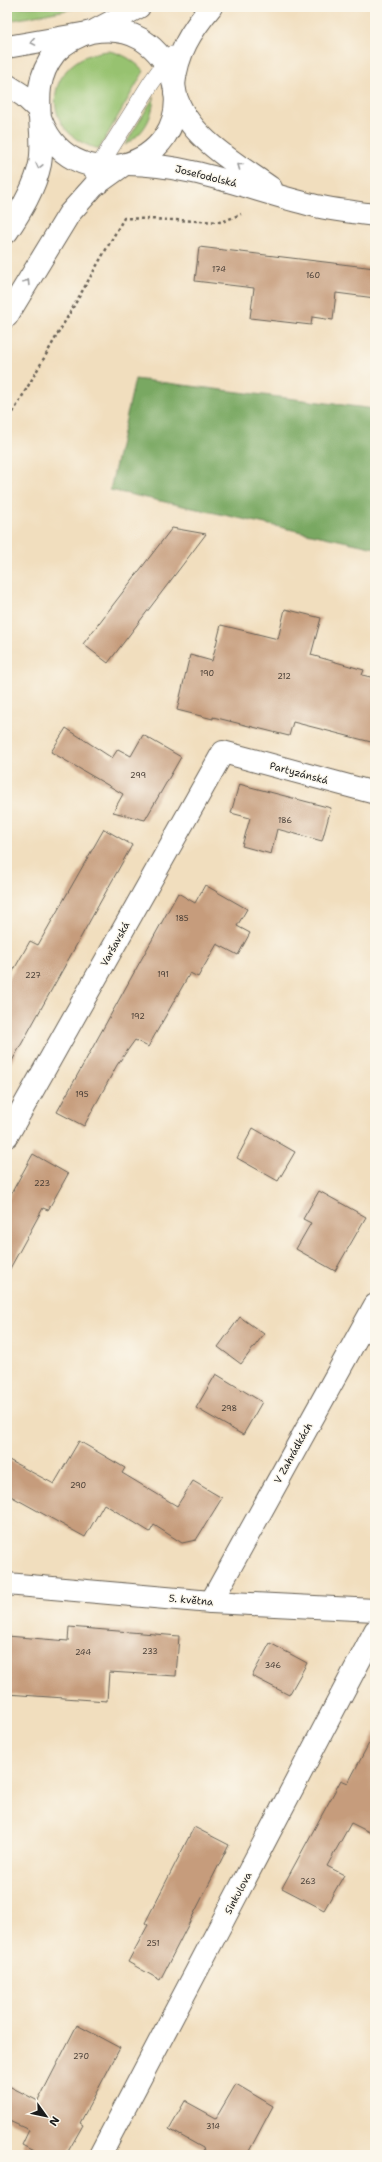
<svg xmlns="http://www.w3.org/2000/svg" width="382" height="2162" viewBox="0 0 382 2162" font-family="'Shantell Sans',sans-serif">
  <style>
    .green { fill: #97c26f; stroke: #5a6f46 }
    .forest { fill: #79a862; stroke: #4a623f }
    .building { fill: #c69c7c }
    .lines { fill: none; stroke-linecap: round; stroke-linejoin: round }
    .service-casing { stroke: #676055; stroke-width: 18 }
    .minor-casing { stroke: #676055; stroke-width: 24 }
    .secondary-casing { stroke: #676055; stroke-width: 24 }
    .primary-casing { stroke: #676055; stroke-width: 24 }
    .path { stroke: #676055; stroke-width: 2.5; stroke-dasharray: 3 3; stroke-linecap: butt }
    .service { stroke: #fff; stroke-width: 17 }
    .minor { stroke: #fff; stroke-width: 22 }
    .secondary { stroke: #fff; stroke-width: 22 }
    .primary { stroke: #fff; stroke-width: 22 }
    .oneway { stroke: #999 }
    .labels { text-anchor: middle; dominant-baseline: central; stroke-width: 3; stroke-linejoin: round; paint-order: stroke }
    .number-label { font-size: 8px; fill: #463c34 }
    .street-label { font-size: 10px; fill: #1c1c1c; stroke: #fbf7ec }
  </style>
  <rect width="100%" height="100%" fill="#fbf7ec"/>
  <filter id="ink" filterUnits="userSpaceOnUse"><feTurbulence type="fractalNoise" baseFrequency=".025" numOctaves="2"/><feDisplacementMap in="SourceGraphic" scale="8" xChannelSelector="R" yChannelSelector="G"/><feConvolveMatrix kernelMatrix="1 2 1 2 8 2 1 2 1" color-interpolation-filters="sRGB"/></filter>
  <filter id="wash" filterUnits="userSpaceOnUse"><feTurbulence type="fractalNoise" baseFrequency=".012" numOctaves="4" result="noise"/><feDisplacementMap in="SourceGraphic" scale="16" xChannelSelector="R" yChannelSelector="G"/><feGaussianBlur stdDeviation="0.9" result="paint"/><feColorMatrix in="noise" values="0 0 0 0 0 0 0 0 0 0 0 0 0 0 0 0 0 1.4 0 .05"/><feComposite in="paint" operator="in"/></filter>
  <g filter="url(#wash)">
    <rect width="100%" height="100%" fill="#f1debe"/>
    <g class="green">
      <polygon points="7,7 83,7 13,20 7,20"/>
      <path d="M109,51C124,54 133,60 144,71L99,149C35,133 44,55 109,51Z"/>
      <path d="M154,97C152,120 144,133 125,145Z"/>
    </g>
    <polygon class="forest" points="135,379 375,409 375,548 110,490"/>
    <g id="blocks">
      <g class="building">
        <polygon points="199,247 375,268 375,298 336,293 333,320 312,317 311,325 250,318 254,288 195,281"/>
        <polygon points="172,528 206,534 108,663 83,644"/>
        <polygon points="285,609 321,618 311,655 364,670 362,675 375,678 375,743 293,722 289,736 213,717 213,719 177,710 190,655 212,661 221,625 278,639"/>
        <polygon points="66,728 112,758 118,749 131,756 143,735 181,757 145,820 113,812 123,794 51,752"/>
        <polygon points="239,784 331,808 322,841 277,829 271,854 242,846 250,818 231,813"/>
        <polygon points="104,829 132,845 7,1070 7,982 30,941 38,945"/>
        <polygon points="205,885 247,909 237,926 250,933 238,955 217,944 198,977 190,973 148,1047 135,1040 117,1065 84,1126 57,1112 178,893 195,903"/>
        <polygon points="253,1128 295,1152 278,1181 237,1158"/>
        <polygon points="33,1154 68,1174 48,1210 43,1208 7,1274 7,1201"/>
        <polygon points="319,1191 366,1217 335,1271 296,1249 311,1223 303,1219"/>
        <polygon points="240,1317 264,1334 241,1364 218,1347"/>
        <polygon points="216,1374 262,1402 243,1435 196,1408"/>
        <polygon points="79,1441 125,1468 122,1473 177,1506 193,1481 222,1498 196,1540 182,1543 154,1525 150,1532 104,1504 85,1537 7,1494 7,1459 54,1484"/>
        <polygon points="69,1627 179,1636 176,1676 109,1672 107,1701 7,1694 7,1636 68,1641"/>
        <polygon points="270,1643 307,1663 289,1695 252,1676"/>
        <polygon points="375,1732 375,1835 351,1823 327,1866 344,1875 324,1910 282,1888 341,1780 348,1783"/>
        <polygon points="194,1827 229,1845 160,1980 128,1962 148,1925 145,1923"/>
        <polygon points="77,2025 120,2048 80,2123 83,2125 66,2155 41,2155 22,2145 29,2130 7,2120 7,2085 38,2101"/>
        <polygon points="236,2084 273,2106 247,2155 205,2155 203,2148 169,2129 185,2101 216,2118"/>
      </g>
    </g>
  </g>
  <g filter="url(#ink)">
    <use href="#blocks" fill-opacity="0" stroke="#676055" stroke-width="1"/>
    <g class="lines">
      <g class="service-casing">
        <polyline id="service" points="94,174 151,83 171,55"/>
      </g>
      <g class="minor-casing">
        <g id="minor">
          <polyline points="7,1136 223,752 375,793"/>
          <polyline points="7,1584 211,1602 375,1610"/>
          <polyline points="211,1602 375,1305"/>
          <polyline points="100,2155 375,1631"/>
        </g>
      </g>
      <g class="secondary-casing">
        <g id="secondary">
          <polyline points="7,47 82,34"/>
          <polyline points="7,85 24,96 39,110"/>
          <path d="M175,93C187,137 236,163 271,188"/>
          <path d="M127,164C190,164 251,190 312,205C332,210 354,212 375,215"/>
        </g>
      </g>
      <g class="primary-casing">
        <g id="primary">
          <polyline points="96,30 139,7"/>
          <path d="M174,85C177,53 191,31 211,7"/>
          <path d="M7,232C21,211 35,188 40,164C47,123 26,90 55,53C64,43 78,35 91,32C108,29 126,30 141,39C158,50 169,65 174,84C192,169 67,204 39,114"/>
          <polyline points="7,316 69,214 94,186 122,166"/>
        </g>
      </g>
      <polyline class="path" points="7,423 124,218 222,222 241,214"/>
      <use href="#service" class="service"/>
      <use href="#minor" class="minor"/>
      <use href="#secondary" class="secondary"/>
      <use href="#primary" class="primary"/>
    </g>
    <defs><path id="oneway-chevron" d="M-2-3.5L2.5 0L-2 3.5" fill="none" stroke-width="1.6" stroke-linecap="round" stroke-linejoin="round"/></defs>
    <g class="oneway">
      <use href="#oneway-chevron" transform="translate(33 42) rotate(170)"/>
      <use href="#oneway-chevron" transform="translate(39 166) rotate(103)"/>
      <use href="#oneway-chevron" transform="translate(240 166) rotate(-144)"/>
      <use href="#oneway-chevron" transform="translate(27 282) rotate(-58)"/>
    </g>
  </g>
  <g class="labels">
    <g class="number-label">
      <text x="219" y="269">174</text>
      <text x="313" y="275">160</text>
      <text x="207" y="673">190</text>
      <text x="284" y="676">212</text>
      <text x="138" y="775">299</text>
      <text x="285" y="820">186</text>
      <text x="182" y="918">185</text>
      <text x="163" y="974">191</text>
      <text x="33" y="975">227</text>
      <text x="138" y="1016">192</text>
      <text x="82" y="1094">195</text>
      <text x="42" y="1183">223</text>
      <text x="229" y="1408">298</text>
      <text x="78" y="1485">290</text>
      <text x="150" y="1651">233</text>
      <text x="83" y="1652">244</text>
      <text x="273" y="1665">346</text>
      <text x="308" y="1881">263</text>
      <text x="153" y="1943">251</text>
      <text x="81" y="2056">270</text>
      <text x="213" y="2126">314</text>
    </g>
    <g class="street-label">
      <text transform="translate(206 176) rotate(14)">Josefodolská</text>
      <text transform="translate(299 773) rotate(15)">Partyzánská</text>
      <text transform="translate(115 944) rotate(-61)">Varšavská</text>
      <text transform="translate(293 1453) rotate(-61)">V Zahrádkách</text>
      <text transform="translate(191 1600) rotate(5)">5. května</text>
      <text transform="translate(238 1893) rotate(-62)">Sinkulova</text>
    </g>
  </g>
  <rect width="382" height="2162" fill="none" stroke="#fbf7ec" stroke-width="24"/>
  <g transform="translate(46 2116) rotate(123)" stroke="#fbf7ec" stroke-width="3" paint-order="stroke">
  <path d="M0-3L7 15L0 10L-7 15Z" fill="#1c1c1c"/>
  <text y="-6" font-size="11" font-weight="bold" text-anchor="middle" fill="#1c1c1c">N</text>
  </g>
</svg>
